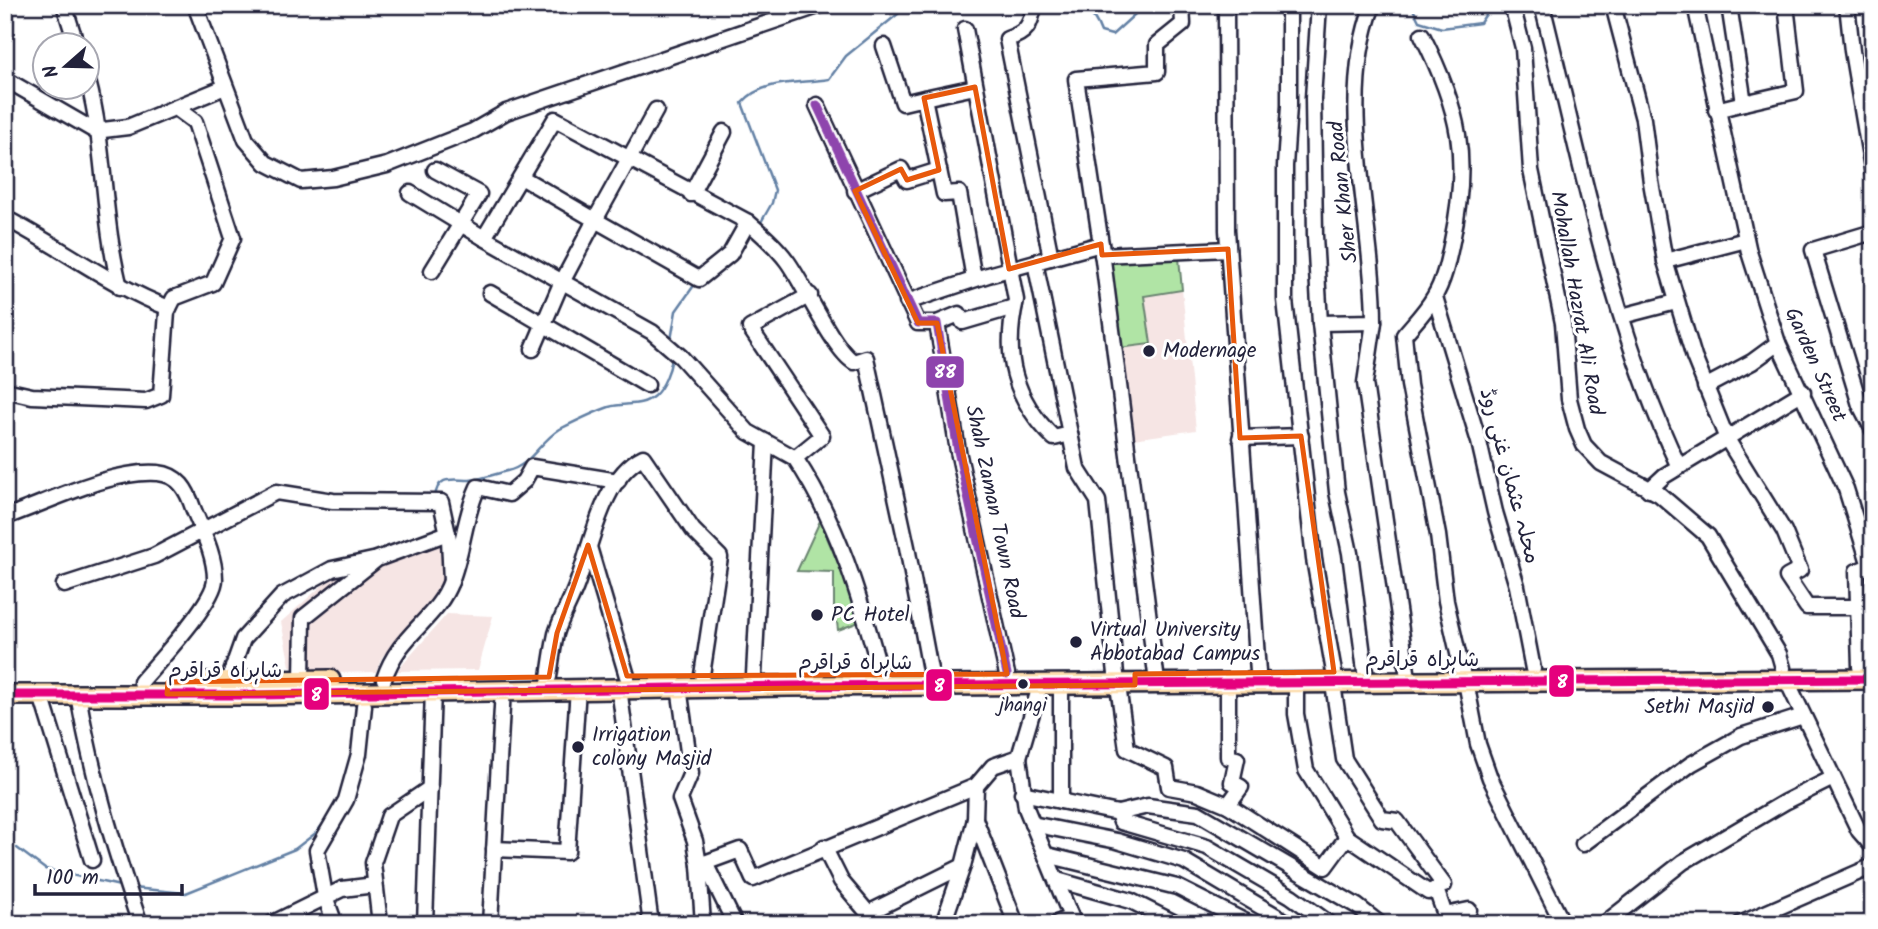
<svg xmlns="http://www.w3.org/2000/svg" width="1878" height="929" viewBox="0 0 1878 929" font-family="Kalam,'Playpen Sans Arabic',sans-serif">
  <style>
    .built { fill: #f6e5e4 }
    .garden { fill: #b0e4a5; stroke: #698370; stroke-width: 2 }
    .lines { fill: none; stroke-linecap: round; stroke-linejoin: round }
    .stream { stroke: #6481a5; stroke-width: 2.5 }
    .minor-casing { stroke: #22223b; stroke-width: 19 }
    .highway-casing { stroke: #22223b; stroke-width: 24 }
    .minor { stroke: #fff; stroke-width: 14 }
    .highway { stroke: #fddcac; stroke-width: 19 }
    .bus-1-casing { stroke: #fff; stroke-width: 14 }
    .bus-2-casing { stroke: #fff; stroke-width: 14 }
    .bus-1 { stroke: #8e44ad; stroke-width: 9 }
    .bus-2 { stroke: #e5007d; stroke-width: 9 }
    .marked { fill: none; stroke: #e8590c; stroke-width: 5; stroke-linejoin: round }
    .poi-dot { fill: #22223b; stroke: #fff; stroke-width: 2.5 }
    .labels { text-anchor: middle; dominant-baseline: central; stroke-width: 6; stroke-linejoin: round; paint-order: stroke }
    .bus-label { font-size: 19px; fill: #22223b; stroke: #fff }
    .street-label { font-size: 21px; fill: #22223b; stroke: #fff }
    .poi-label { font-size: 21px; fill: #22223b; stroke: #fff; text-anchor: start }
    .line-badge { stroke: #fff; stroke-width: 2.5 }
    .badge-label { font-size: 19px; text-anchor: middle; font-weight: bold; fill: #fff }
  </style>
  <rect width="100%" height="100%" fill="#fff"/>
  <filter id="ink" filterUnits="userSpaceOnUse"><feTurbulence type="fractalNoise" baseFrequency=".0143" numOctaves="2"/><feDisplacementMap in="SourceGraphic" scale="14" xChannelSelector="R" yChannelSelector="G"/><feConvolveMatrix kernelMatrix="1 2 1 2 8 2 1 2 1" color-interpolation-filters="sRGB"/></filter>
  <g filter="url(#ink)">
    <g class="built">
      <polygon points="1179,258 1196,430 1126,440 1095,259"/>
      <polygon points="441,533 445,577 434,598 382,657 376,672 300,674 290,666 281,622 342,568"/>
      <polygon points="447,614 493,616 478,670 397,671"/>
    </g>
    <g class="garden">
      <polygon points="1179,258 1182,290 1144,296 1151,344 1111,349 1095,259"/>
      <polygon points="820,521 855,602 859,622 838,630 837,622 834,622 834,572 797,571"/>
    </g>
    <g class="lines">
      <g class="stream">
        <path d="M1055,5C1081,8 1091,5 1101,32L1112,35L1145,5"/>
        <polyline points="1411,5 1419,21 1442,28 1480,23 1492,5"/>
        <path d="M760,224L772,203L775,190L742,103C762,79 800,84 829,79L846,56L909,5"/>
        <polyline points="671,340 676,311 695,284"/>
        <path d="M435,498C437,474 453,480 470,480C482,479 495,474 507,471C531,466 539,442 560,429C570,424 597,411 609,407C624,402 640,408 654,396C664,387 670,370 672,358"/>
        <polyline points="17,848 45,869 120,886"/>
        <polyline points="133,888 186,893 295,849 317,832 330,814"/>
      </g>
      <g class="minor-casing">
        <g id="minor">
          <polyline points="64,5 77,46"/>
          <polyline points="195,5 246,140 266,163 301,181 333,178 387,165 473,131 506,112 821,5"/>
          <path d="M1034,5C1031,25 1027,33 1007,39L1051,258"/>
          <polyline points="1226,5 1227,230 1258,672"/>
          <polyline points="1289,5 1289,106 1285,166 1285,300 1314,559 1334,672"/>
          <polyline points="1319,5 1313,98 1315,236 1320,323 1337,492 1350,553 1365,671"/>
          <polyline points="1512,5 1523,48 1531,170 1563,323 1569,399 1577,429 1584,445 1601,463 1659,494 1708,536 1779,654 1783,668"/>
          <path d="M1542,5C1581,160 1610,322 1679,467"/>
          <polyline points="1613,5 1643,119 1651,182 1665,261 1694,357 1727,439 1784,531 1800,570 1787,577 1807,607 1858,607"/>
          <polyline points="1695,5 1749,252 1778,343 1846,489 1870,566 1857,571 1860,667"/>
          <polyline points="1847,5 1852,51 1873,174"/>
          <path d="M965,29L1016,300C1003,355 1013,398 1054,438L1070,434"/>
          <path d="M1422,35C1460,110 1470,158 1452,241C1448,260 1444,281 1434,297C1426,311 1414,323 1404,335L1409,385L1438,535L1446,601L1462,671"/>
          <polyline points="884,46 903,103 924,98 944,194 959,193 974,279"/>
          <polyline points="5,79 95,131 128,127 225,87"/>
          <path d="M88,81C106,148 102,219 120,287"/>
          <polyline points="924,98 975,87"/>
          <polyline points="1744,103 1796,91 1786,5"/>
          <polyline points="817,105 918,323 937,323 958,451 1007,674"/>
          <polyline points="1716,110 1744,103 1729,5"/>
          <polyline points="521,177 595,220 656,110"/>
          <polyline points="855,191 901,169 907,180 939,170"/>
          <path d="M410,193L484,238L555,119L748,222C762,234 776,246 787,261C804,284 834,351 854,362L866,358L907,547L931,675"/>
          <polyline points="691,194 724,132"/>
          <path d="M5,218C61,247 111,286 169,308"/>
          <polyline points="1873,232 1813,250 1860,405 1873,430"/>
          <polyline points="484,238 652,332 681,357 748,432 795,458"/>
          <polyline points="1101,244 1076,79 1157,72 1157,45 1183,24 1182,5"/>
          <polyline points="1102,255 1228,249"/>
          <polyline points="1665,261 1746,240"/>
          <polyline points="1035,262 1077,468 1098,501 1116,674"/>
          <polyline points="432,271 479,194 435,170"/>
          <polyline points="490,293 647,385"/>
          <path d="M810,295L750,328L822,436L795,458C839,524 860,598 881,674"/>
          <polyline points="1435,297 1479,442 1495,512 1517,586 1533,669"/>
          <polyline points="907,302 988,275 1101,244 1156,674"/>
          <polyline points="1622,316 1676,302"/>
          <polyline points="1374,322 1365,383 1407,671"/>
          <polyline points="937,323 959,314 963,322 1014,307"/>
          <path d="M1320,323L1374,322C1374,221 1335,102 1373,5"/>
          <polyline points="533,349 560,286 595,220 699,279 730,254 748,222"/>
          <polyline points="1705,387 1752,362 1778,343"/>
          <polyline points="5,390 32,396 146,401 161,395 167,312 174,298 213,283 233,238 195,122 176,108"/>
          <polyline points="1240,438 1301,436"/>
          <polyline points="1649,490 1664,476 1803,392"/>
          <path d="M5,517C49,502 112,469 158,473C179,475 187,490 193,508C202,530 215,555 215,579C215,602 157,663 141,682"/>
          <polyline points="589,547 627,676"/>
          <polyline points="64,585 154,556 276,492 333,501 441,502 449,539 451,582"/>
          <polyline points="754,675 766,442"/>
          <path d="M549,677C551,663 553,648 556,634C561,617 571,601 577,584C591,546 603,476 643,457L693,530L720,557L702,675"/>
          <path d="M384,679C399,633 437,620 451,581C463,551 464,517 478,487L509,494L524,481L532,467L618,481"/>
          <polyline points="302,680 303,618 377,559 448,533"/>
          <polyline points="228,681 243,639 282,596 332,569 373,560"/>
          <polyline points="1787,681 1859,831 1873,847"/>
          <polyline points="1466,682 1478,744 1490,778 1563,924"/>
          <polyline points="1296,684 1296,714 1306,770 1347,837"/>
          <polyline points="1333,684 1344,759 1382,819 1397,821 1444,885"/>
          <polyline points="1228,685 1228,757 1237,759 1232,782 1241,787 1228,805"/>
          <polyline points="1118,686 1127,749 1166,768 1169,787 1197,792 1228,805 1325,867 1347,837 1428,892 1436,889 1445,915 1469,910"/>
          <polyline points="679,687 691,773 680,799 695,841 699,865 740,850 753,879 976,786"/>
          <polyline points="619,688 651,924"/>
          <path d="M78,694C91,773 114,848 140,924"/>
          <polyline points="41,695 92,860"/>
          <polyline points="1019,757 1026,808 1074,924"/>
          <polyline points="1022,793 1118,813 1121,822 1207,847 1291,896 1330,924"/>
          <polyline points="1061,801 1061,686"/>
          <polyline points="1118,813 1148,806 1198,813 1357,906 1380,924"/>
          <polyline points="975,819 1016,924"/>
          <polyline points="1032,824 1117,841 1184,861 1290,924"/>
          <polyline points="1583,844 1691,764 1741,736 1803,716"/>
          <polyline points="824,847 841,881 868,913 963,866"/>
          <polyline points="494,849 567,852 578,688"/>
          <polyline points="1047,855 1177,887 1250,924"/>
          <polyline points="705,863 735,924"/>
          <polyline points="699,865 703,924"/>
          <polyline points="1057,880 1131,901 1177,924"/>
          <polyline points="271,924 342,889 375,885"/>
          <polyline points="335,924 325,896 317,850 346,800 359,754 364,706"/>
          <polyline points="380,924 373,863 389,816 430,788"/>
          <polyline points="425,924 433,690"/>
          <polyline points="490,924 503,689"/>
          <polyline points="943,924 963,866 975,819 976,786 993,766 1019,757 1040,686"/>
          <polyline points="1055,924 1070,917"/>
          <polyline points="1604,924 1683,862 1785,802 1833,778"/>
          <polyline points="1740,924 1873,866"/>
        </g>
      </g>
      <g class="highway-casing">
        <g id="highway">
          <polyline points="206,682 330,680"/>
          <polyline points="5,695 259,695 789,686 1873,679"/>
        </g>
      </g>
      <use href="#minor" class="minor"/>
      <use href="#highway" class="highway"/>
      <g class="bus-1-casing">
        <polyline id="bus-1" points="817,105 918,323 937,323 958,451 1007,674"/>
      </g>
      <g class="bus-2-casing">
        <polyline id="bus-2" points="5,695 259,695 789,686 1873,679"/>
      </g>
      <use href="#bus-1" class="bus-1"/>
      <use href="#bus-2" class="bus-2"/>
    </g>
  </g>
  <path class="marked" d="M975,87L1009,269L1101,244L1102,255L1228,249L1240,438L1301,436L1334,672L1135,674V685L167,694L168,682L549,677L557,633L588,545L627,676L1007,674L937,323H918L855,191L901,169L907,180L939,170L924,98Z"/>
  <g class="poi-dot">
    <circle cx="1149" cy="351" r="7"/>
    <circle cx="817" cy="615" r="7"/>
    <circle cx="1076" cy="642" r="7"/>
    <circle cx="1023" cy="684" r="6"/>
    <circle cx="1768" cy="707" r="7"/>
    <circle cx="578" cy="747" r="7"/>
  </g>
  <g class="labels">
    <g class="bus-label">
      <text x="1023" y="706">jhangi</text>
    </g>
    <g class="street-label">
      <text transform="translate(1344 192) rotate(-96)">Sher Khan Road</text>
      <text transform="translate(1576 303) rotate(80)">Mohallah Hazrat Ali Road</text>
      <text transform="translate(1815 365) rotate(66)">Garden Street</text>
      <text transform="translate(1509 476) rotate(75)">محلہ عثمان غنی روڈ</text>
      <text transform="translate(994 512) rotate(78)">Shah Zaman Town Road</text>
      <text x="1422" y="660">شاہراہ قراقرم</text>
      <text x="855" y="663">شاہراہ قراقرم</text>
      <text x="225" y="671">شاہراہ قراقرم</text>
    </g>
    <g class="poi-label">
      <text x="1163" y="351">Modernage</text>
      <text x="831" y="615">PC Hotel</text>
      <text x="1090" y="630">Virtual University<tspan x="1090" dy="24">Abbotabad Campus</tspan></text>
      <text x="1754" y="707" text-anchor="end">Sethi Masjid</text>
      <text x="592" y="735">Irrigation<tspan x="592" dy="24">colony Masjid</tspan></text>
    </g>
  </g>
  <g class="line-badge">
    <rect x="925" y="355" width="40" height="34" rx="7" fill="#8e44ad"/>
    <rect x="1548" y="664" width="27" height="34" rx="7" fill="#e5007d"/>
    <rect x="925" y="668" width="28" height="34" rx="7" fill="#e5007d"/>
    <rect x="303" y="677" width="27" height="34" rx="7" fill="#e5007d"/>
  </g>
  <g class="badge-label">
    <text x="945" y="378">88</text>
    <text x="1562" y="688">8</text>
    <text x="939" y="692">8</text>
    <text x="316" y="701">8</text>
  </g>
  <rect width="1878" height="929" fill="none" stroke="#fff" stroke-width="28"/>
  <rect x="14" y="14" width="1850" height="901" fill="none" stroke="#22223b" stroke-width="2.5" filter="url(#ink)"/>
  <g transform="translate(66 66) rotate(250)"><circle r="33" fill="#ffffff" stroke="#a7a7b1" stroke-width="2"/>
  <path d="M0-5L12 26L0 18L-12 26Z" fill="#22223b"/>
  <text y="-10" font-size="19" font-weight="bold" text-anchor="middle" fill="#22223b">N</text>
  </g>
  <path d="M35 884v10h147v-10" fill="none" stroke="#22223b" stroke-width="3.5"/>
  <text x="46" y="884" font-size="21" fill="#22223b" stroke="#ffffff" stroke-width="5" paint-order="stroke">100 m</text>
</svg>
